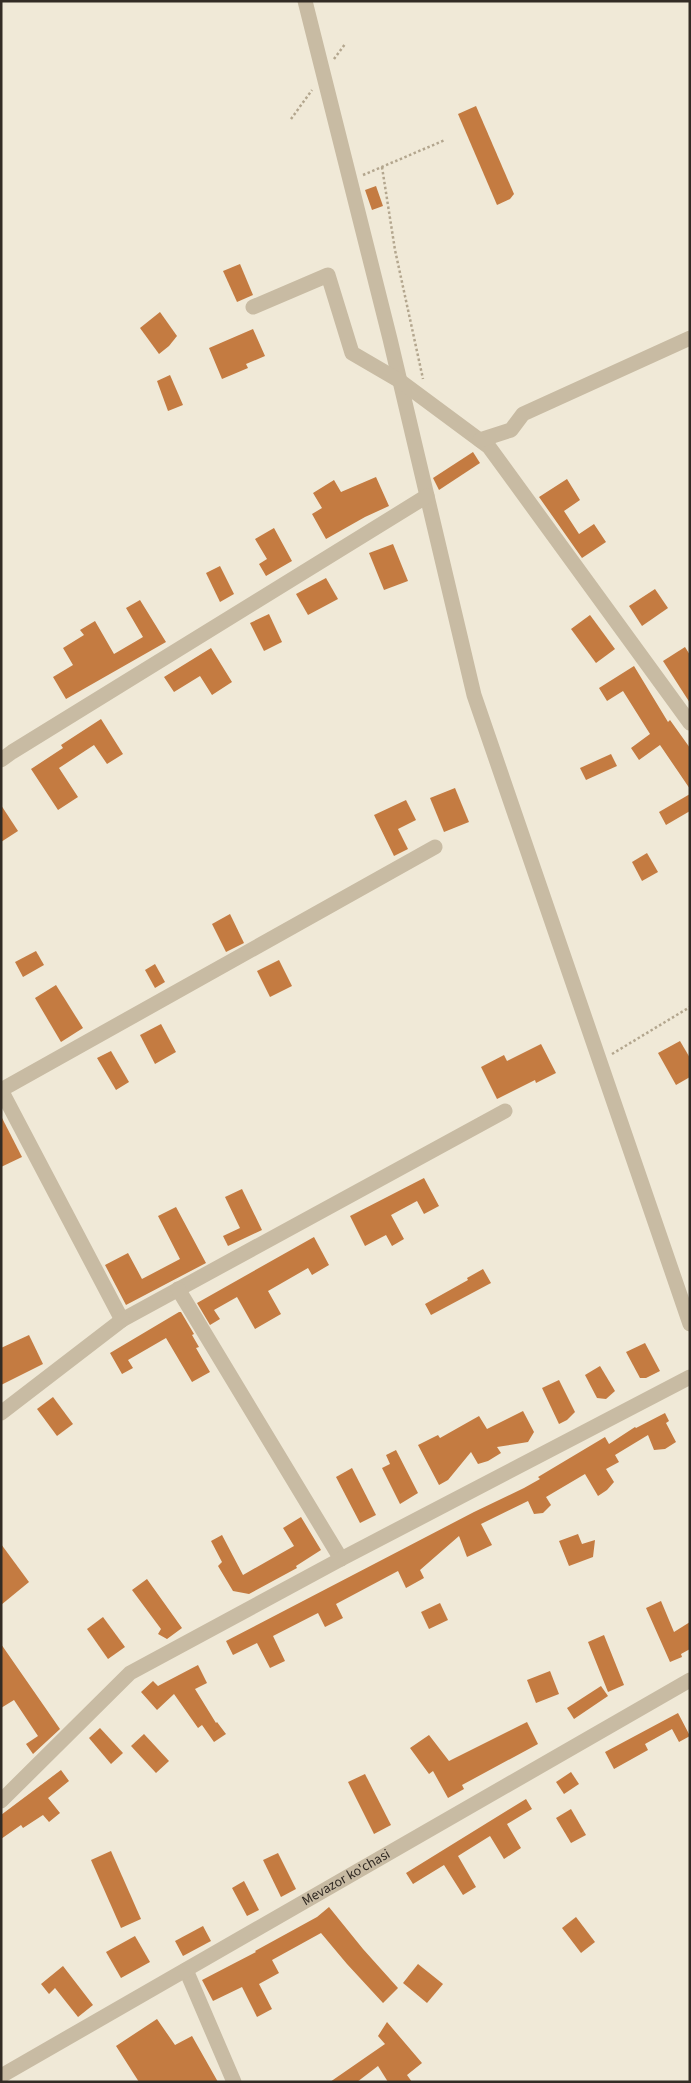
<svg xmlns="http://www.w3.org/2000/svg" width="691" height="2083" viewBox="0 0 691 2083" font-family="'Source Sans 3',sans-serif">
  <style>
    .building { fill: #c47b41 }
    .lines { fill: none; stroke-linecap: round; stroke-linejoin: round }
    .path { stroke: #b3a68e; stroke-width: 2.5; stroke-dasharray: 2.5 2.5; stroke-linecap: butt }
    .minor { stroke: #c8bba3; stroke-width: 15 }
    .labels { text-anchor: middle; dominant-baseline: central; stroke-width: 4; stroke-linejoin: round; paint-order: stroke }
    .street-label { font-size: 14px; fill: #332c25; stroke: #f8f3e3 }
  </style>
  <rect width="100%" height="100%" fill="#f0e9d7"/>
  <g class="building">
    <polygon points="476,106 514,194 510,199 497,205 458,114"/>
    <polygon points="376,186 383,206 372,210 365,190"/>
    <polygon points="240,264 253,295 237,302 223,271"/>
    <polygon points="160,312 177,336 169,346 159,354 140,328"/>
    <polygon points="253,329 265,356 246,364 248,368 222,379 209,348"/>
    <polygon points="170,375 183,405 168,411 157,381"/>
    <polygon points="473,452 480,463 439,490 433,478"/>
    <polygon points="376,477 389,506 365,517 326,539 312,514 322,508 313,493 334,480 341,492"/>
    <polygon points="567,479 580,500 564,511 579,534 594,524 606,542 582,558 539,497"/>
    <polygon points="274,528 292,561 266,576 259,564 267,559 255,539"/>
    <polygon points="393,544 408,581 384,590 369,553"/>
    <polygon points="220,566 234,594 220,602 206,573"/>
    <polygon points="326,578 338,599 308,615 296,594"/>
    <polygon points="655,589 668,608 642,626 629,606"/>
    <polygon points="140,600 166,642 66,699 53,677 73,665 63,648 84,635 80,630 95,621 114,654 143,637 126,608"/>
    <polygon points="269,614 282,642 264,651 250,623"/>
    <polygon points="590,615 615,649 596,663 571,629"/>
    <polygon points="685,647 690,655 690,703 663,661"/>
    <polygon points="211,648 232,682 212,695 200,676 174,692 164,677"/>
    <polygon points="634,666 668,722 670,720 690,748 690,789 660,745 639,760 631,748 650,734 623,691 607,701 599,688"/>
    <polygon points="101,719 123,754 107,764 94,745 59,768 78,797 58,810 31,769 63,748 61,745"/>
    <polygon points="611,754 617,766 586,780 580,768"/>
    <polygon points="455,788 469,822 444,832 430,798"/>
    <polygon points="690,794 690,811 666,825 659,812"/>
    <polygon points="406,800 416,820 398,829 408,849 394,856 374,815"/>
    <polygon points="1,805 18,831 1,842"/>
    <polygon points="647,853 658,872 642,881 632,862"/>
    <polygon points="230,914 244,943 226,952 212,924"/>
    <polygon points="36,951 44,965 23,977 15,962"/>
    <polygon points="279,960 292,986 270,997 257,971"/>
    <polygon points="155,964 165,982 155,988 145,970"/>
    <polygon points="56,985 83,1028 61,1042 35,998"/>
    <polygon points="161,1024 176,1052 155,1064 140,1035"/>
    <polygon points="680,1041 690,1058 690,1077 676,1085 658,1053"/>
    <polygon points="541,1044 556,1073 536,1083 535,1080 497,1099 481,1067 504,1055 507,1061"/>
    <polygon points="111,1051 129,1082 116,1090 97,1058"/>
    <polygon points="1,1116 22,1157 1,1167"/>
    <polygon points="424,1178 439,1206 424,1214 417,1201 391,1215 404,1239 392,1246 386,1235 365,1246 350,1216"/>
    <polygon points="242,1189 262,1230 228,1246 223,1236 240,1228 225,1197"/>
    <polygon points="176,1207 206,1263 126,1305 105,1265 128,1253 142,1279 180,1259 158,1216"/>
    <polygon points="314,1237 329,1265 312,1275 308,1268 268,1291 281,1314 255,1329 237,1297 214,1310 220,1319 210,1325 197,1303"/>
    <polygon points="483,1269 491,1283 431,1315 425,1304 468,1280 467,1278"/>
    <polygon points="179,1312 181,1312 194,1334 192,1335 199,1347 196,1348 210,1372 192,1382 166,1338 128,1360 133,1368 122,1374 110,1353"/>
    <polygon points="29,1335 43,1364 1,1385 1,1348"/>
    <polygon points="645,1343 660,1371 646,1378 640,1378 626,1352"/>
    <polygon points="600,1366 615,1391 606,1399 597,1398 585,1375"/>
    <polygon points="559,1380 575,1412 567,1420 559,1424 542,1388"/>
    <polygon points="53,1397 73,1424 57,1436 37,1409"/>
    <polygon points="523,1411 534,1432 528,1442 497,1447 501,1453 488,1461 478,1464 471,1452 448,1480 439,1485 418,1445 438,1435 440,1438 479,1416 487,1429"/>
    <polygon points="665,1413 669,1421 666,1423 676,1442 665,1449 654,1450 648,1435 615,1455 619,1462 606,1469 614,1482 607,1490 598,1496 585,1474 546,1497 551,1505 543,1513 534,1514 528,1501 481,1524 492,1545 467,1557 459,1536 420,1570 424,1578 406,1588 398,1571 336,1604 343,1618 325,1627 318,1613 273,1636 285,1661 270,1668 257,1643 233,1655 226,1641 474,1512 524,1488 540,1479 538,1477 605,1437 609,1444 635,1427 636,1428"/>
    <polygon points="396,1450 418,1493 400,1504 382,1468 390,1464 386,1455"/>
    <polygon points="352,1468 376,1515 360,1523 336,1477"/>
    <polygon points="301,1517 321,1550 296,1566 297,1568 249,1594 233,1591 218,1566 222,1562 211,1541 222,1535 243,1575 294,1546 283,1528"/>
    <polygon points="578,1534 582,1544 595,1540 593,1557 569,1566 559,1541"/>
    <polygon points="1,1544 29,1582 1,1605"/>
    <polygon points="147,1579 182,1628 167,1639 158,1634 161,1629 132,1590"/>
    <polygon points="661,1601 674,1632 690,1622 690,1649 681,1654 682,1657 670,1662 646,1608"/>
    <polygon points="440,1603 448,1620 429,1629 421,1612"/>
    <polygon points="103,1617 125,1647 108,1659 87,1629"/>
    <polygon points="604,1635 624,1685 608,1692 588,1642"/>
    <polygon points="1,1644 60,1729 33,1754 26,1744 38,1736 14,1700 1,1708"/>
    <polygon points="198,1665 207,1683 195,1689 216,1723 217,1722 226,1734 214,1742 202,1725 198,1728 174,1694 157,1710 141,1692 153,1681 158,1686"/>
    <polygon points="550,1671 559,1694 536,1703 527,1680"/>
    <polygon points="601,1686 608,1696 574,1719 567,1708"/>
    <polygon points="678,1713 690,1736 679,1742 672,1729 645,1744 648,1750 614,1769 605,1752"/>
    <polygon points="527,1722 538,1744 462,1785 464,1789 448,1798 433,1771 429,1774 410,1748 429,1735 449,1761"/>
    <polygon points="100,1728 123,1753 111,1764 89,1738"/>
    <polygon points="144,1734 169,1761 156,1773 131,1746"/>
    <polygon points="61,1770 69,1781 48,1798 60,1813 49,1822 43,1815 23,1828 21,1825 1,1839 1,1815"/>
    <polygon points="571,1772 579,1784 564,1794 556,1782"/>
    <polygon points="365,1774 391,1825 374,1834 348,1782"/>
    <polygon points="526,1799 532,1809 507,1824 521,1848 504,1859 490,1836 458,1856 476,1887 463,1895 444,1865 413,1884 406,1873"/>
    <polygon points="571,1809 586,1835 571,1843 556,1818"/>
    <polygon points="111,1851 141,1919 121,1928 91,1860"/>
    <polygon points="278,1853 296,1889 281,1897 263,1860"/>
    <polygon points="244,1881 259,1910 247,1916 232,1888"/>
    <polygon points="329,1907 363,1949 398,1988 383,2003 347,1964 321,1933 272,1960 279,1973 259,1984 272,2009 257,2017 242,1987 213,2001 202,1980 256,1952 255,1951 317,1917"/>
    <polygon points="576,1917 595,1942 581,1953 562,1928"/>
    <polygon points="203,1926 211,1941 183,1956 175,1941"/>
    <polygon points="135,1936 150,1962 121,1978 106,1952"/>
    <polygon points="418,1964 443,1984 427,2003 403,1983"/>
    <polygon points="63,1966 93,2005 78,2017 55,1988 49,1994 41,1984"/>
    <polygon points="157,2019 175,2045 192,2036 218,2082 139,2082 116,2046"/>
    <polygon points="387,2022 422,2063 407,2075 412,2082 388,2082 378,2066 357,2082 330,2082 385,2044 378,2036"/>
  </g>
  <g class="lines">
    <g class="path">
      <polyline points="334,59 345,44"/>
      <polyline points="291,119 312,90"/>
      <polyline points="382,167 395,250 423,379"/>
      <polyline points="363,175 445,140"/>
      <polyline points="612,1054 690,1007"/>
    </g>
    <g class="minor">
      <polyline points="305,1 390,339 474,695 690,1324"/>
      <polyline points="253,307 328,275 352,353 400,381 489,447 690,723"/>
      <polyline points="480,440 511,430 523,414 690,338"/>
      <polyline points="1,760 12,752 427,496"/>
      <polyline points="1,1090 122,1320 505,1111"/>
      <polyline points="1,1090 435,847"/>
      <polyline points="178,1289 341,1559"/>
      <polyline points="1,1413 122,1320"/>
      <polyline points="1,1801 130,1673 341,1559 690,1377"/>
      <polyline points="186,1970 234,2082"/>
      <path id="s1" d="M1,2076L690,1680"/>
    </g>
  </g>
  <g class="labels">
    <g class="street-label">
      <text stroke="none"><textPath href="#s1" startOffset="398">Mevazor ko'chasi</textPath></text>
    </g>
  </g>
  <rect width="691" height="2083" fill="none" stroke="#332c25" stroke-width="5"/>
</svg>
